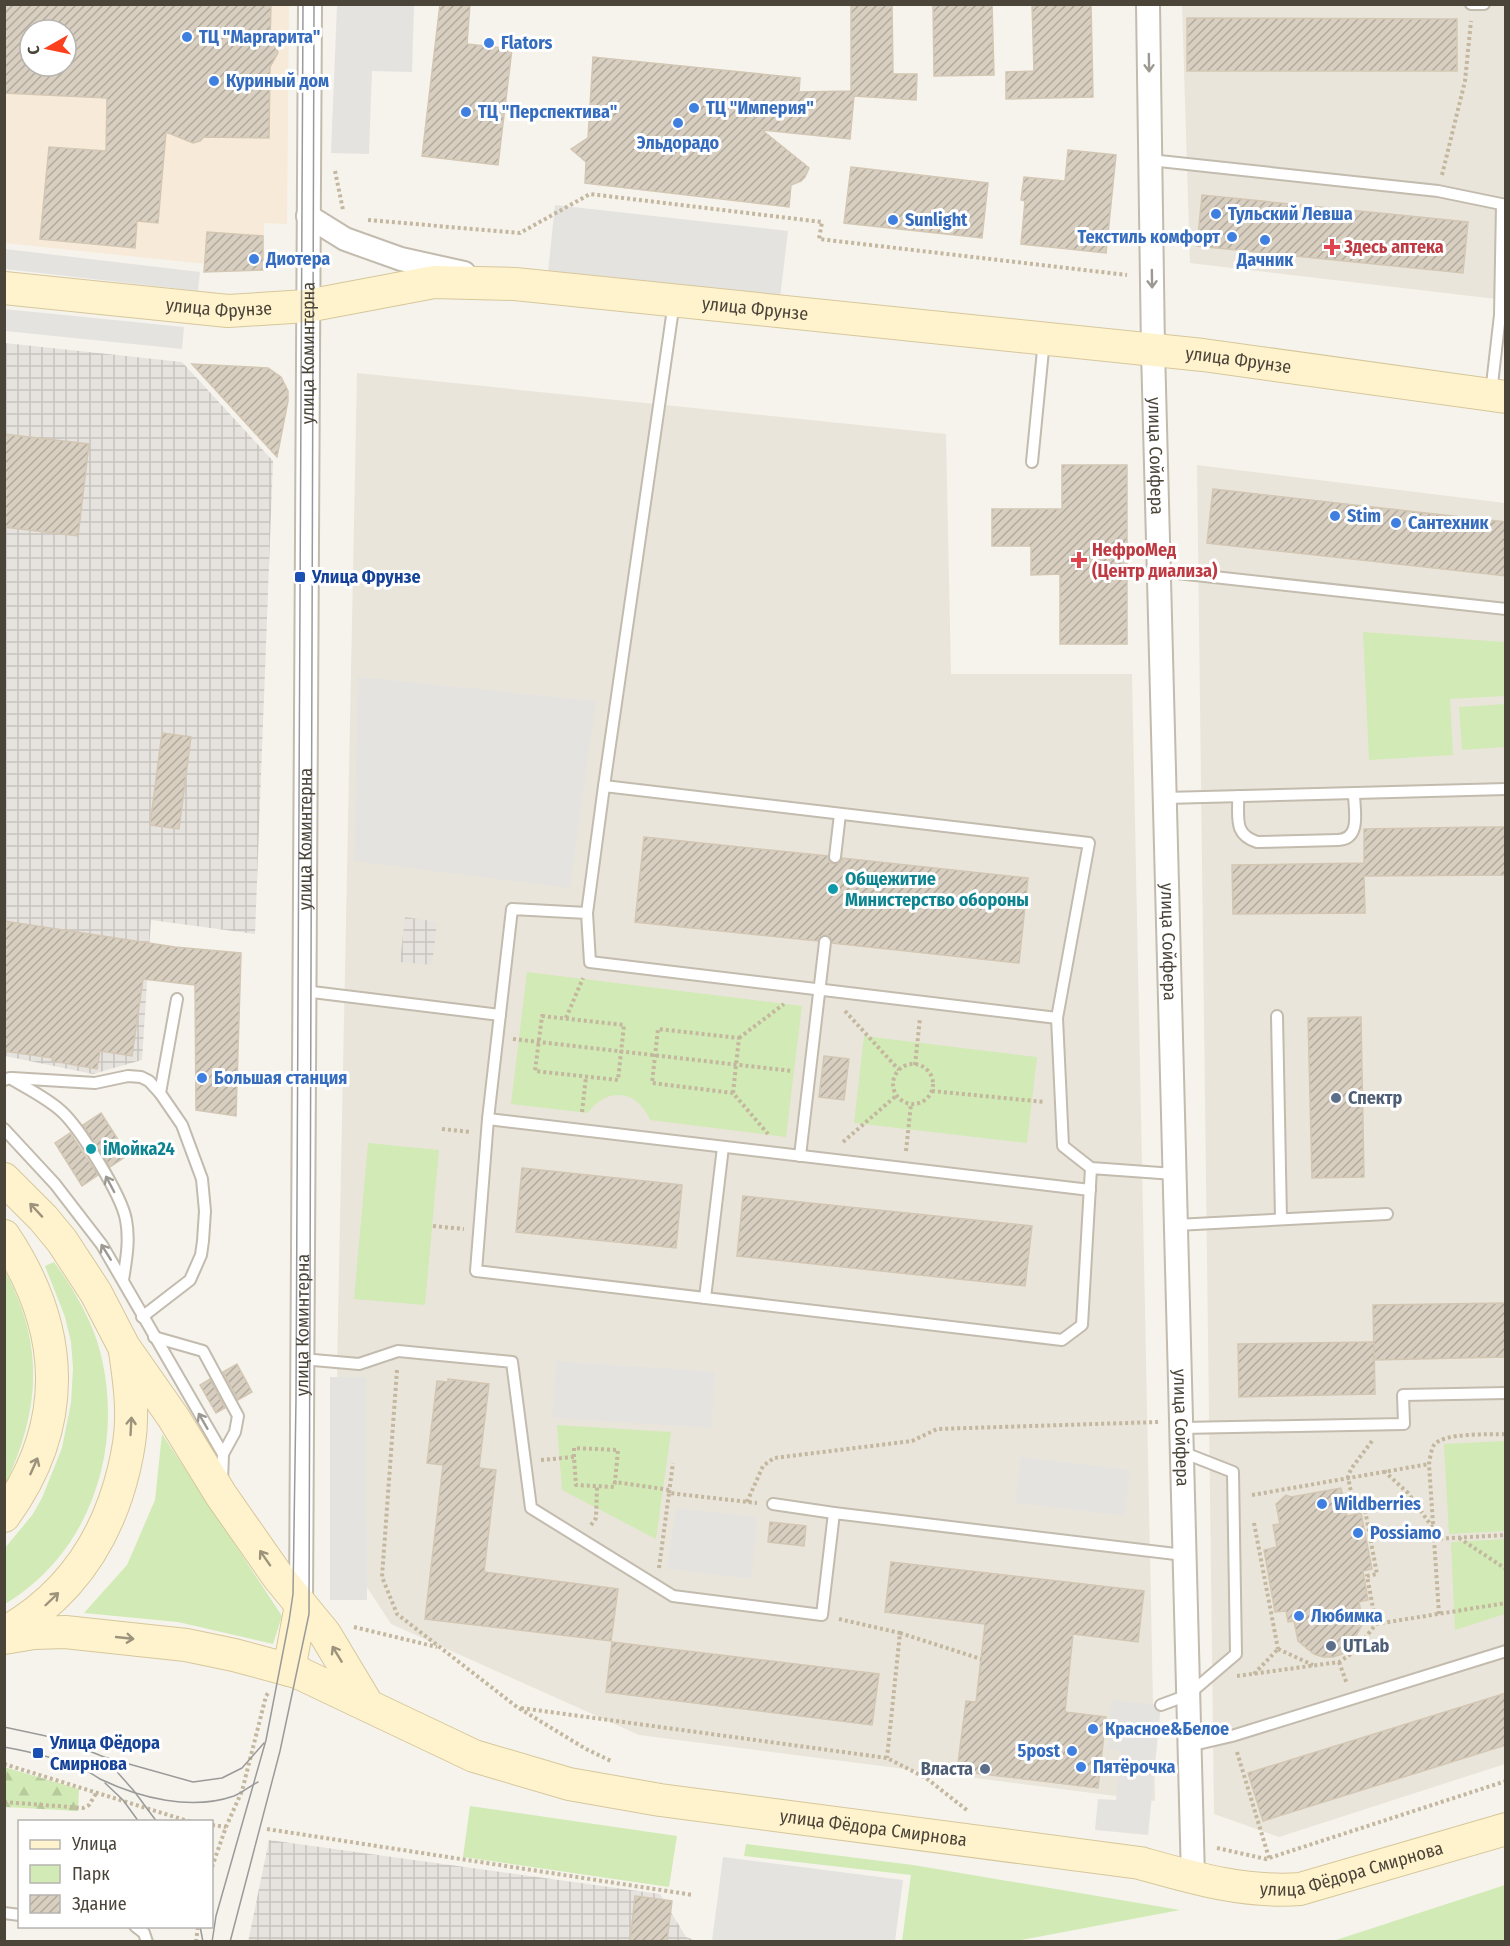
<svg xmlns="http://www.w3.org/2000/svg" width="1510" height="1946" viewBox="0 0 1510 1946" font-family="'Fira Sans Condensed',sans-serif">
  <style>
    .residential { fill: #eae5da }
    .commercial { fill: #f7ead8; fill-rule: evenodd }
    .industrial { fill: url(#industrial-grid) }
    .green { fill: #d2eab5 }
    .forest { fill: url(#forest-firs) }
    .parking { fill: #e5e3e0 }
    .building { fill: url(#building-hatch); stroke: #d3c7b4; stroke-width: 1.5; fill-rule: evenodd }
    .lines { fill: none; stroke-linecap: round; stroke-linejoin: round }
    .lane-casing { stroke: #c2bbae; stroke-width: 14 }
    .street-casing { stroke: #c2bbae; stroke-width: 26 }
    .secondary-casing { stroke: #d6c79b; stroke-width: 34 }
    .path { stroke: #c4b79f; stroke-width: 4; stroke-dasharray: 3 3; stroke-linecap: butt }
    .lane { stroke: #fff; stroke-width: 10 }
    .street { stroke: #fff; stroke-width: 22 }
    .secondary { stroke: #fff3cd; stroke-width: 32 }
    .tram { stroke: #9a9a9a; stroke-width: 1.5 }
    .oneway { stroke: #9c9892 }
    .oneway2 { stroke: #9c937c }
    .shop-dot { fill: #3f7fe0; stroke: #fff; stroke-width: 2 }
    .health-dot { fill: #e0444e; stroke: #fff; stroke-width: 2 }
    .transit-dot { fill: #1a4fb4; stroke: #fff; stroke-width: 2 }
    .culture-dot { fill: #0f9aa8; stroke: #fff; stroke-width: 2 }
    .service-dot { fill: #5c6f8a; stroke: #fff; stroke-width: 2 }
    .labels { text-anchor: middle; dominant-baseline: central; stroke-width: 6; stroke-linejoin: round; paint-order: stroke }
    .shop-label { font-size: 18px; font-weight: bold; fill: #366cbe; stroke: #fff; text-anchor: start }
    .health-label { font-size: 18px; font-weight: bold; fill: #be3a42; stroke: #fff; text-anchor: start }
    .street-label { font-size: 18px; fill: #4b4439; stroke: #fff }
    .transit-label { font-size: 18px; font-weight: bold; fill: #164399; stroke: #fff; text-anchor: start }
    .culture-label { font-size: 18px; font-weight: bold; fill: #0d838f; stroke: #fff; text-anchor: start }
    .service-label { font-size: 18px; font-weight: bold; fill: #4e5e75; stroke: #fff; text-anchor: start }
  </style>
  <defs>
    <pattern id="industrial-grid" width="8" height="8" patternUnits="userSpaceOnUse" patternTransform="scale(1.5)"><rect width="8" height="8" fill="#e6e2dd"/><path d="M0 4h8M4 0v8" fill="none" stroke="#c7c3be"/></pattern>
    <pattern id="forest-firs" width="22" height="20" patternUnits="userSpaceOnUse" patternTransform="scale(1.5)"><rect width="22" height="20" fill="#d2eab5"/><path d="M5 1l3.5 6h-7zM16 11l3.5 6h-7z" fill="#b6ca9c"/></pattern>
    <pattern id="building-hatch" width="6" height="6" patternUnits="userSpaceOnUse" patternTransform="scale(1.5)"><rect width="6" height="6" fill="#d8cfc1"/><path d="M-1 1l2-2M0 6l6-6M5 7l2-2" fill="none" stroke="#b1aa9e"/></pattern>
  </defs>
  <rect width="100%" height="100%" fill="#f6f3ec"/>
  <g class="residential">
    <polygon points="1182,5 1505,5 1505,300 1190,263"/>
    <polygon points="357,373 946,434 951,674 1132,674 1155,1801 639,1735 391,1624 348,1558 337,1369"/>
    <polygon points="1197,465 1505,503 1505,1764 1279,1837 1214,1814"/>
  </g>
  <path class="commercial" d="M4,5H289L287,224L264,223L263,270L5,243ZM30,30H66V66H30Z"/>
  <g class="industrial">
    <polygon points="5,343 182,362 273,461 255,934 151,920 142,1060 93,1074 5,1056"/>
    <polygon points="405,917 437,922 432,965 400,962"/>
    <polygon points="269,1840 660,1894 686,1937 697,1941 248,1942"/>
  </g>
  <g class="green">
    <polygon points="1363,632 1505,642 1505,696 1450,699 1453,755 1369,760"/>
    <polygon points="1505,704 1505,747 1462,750 1459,707"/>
    <path d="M527,972L802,1006L786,1137L650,1120C638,1090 607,1086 588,1113L511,1104Z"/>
    <polygon points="864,1036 1037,1057 1027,1143 854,1123"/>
    <polygon points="368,1143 439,1150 425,1305 354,1299"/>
    <path d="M54,1262C74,1290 93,1321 101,1355C124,1450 90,1553 5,1604V1548L33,1514L42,1498L62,1448L71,1403L73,1368L71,1342L65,1317L45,1266Z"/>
    <path d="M5,1271C45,1345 40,1411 5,1485Z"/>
    <polygon points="557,1425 671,1432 656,1539 562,1490"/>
    <polygon points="162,1434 282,1616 273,1644 178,1622 84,1613 127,1565 155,1500"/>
    <polygon points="1505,1441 1505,1531 1449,1534 1444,1444"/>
    <polygon points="1505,1539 1505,1614 1455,1630 1451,1542"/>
    <polygon points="470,1806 677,1836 669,1887 463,1857"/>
    <polygon points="746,1844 913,1865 1180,1910 1016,1941 902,1941 911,1875 744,1856"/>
    <polygon points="1505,1885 1505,1941 1333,1941"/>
  </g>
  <polygon class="forest" points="4,1767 79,1789 78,1811 5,1807"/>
  <g class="parking">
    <polygon points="337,5 414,5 412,72 372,71 369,154 331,153"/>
    <polygon points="555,205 788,231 780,298 548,272"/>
    <polygon points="5,249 200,272 198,291 5,269"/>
    <polygon points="4,309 184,327 182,349 5,331"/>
    <polygon points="358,677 596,701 570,888 354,861"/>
    <polygon points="556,1361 715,1372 711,1428 552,1418"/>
    <polygon points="330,1377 366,1377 367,1600 330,1600"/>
    <polygon points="1020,1457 1130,1470 1125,1516 1015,1503"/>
    <polygon points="676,1508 758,1517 751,1579 667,1569"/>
    <polygon points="1112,1700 1161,1705 1148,1835 1095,1830 1098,1799 1116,1800 1121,1751 1107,1749"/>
    <polygon points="723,1857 903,1880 895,1941 712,1941"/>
  </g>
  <g class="building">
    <path d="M4,4H271L270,41L276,46L278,53L270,67L269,138L204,137L200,141L193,143L166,132L158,223L137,221L135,248L40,239L49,147L106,151L107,98L4,93ZM30,30H66V66H30Z"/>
    <polygon points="440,4 470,4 467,44 512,49 498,165 422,156"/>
    <polygon points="851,4 892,4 893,74 917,74 916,100 854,96 850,139 762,130 809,168 805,177 801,181 791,185 789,207 585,183 586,162 571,149 588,138 593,57 800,78 799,92 851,91"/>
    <polygon points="933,4 992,4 994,75 934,76"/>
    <polygon points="1032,4 1091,4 1093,97 1006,99 1006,72 1034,71"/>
    <polygon points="1187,18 1457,19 1457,71 1187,71"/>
    <polygon points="1068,150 1116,155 1106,253 1021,244 1025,201 1021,200 1024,177 1065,181"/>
    <polygon points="851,167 988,183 982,238 844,223"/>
    <polygon points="1202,195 1468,222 1463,273 1197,246"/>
    <polygon points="207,232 263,236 263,270 204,272"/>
    <polygon points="192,364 268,368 281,377 288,391 288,401 277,457"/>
    <polygon points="4,434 89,444 78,536 4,527"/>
    <polygon points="1062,465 1127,465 1127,644 1060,644 1060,574 1031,575 1031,546 992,546 992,509 1062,509"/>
    <polygon points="1213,489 1506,522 1506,576 1207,543"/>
    <polygon points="162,733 191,737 179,829 150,825"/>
    <polygon points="1482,827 1506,827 1506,875 1364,876 1365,913 1233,914 1232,865 1364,863 1364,829"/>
    <polygon points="644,837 828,856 830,863 835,864 841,862 842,858 1028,878 1019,963 832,943 830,936 825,935 819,937 818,941 635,922"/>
    <polygon points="4,921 175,947 241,953 236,1116 196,1110 195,985 143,979 132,1056 100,1051 97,1069 52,1061 53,1058 4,1051"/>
    <polygon points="1361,1017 1364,1177 1312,1178 1308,1018"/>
    <polygon points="824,1056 849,1059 844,1100 819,1097"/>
    <polygon points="101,1113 128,1155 110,1167 83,1125"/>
    <polygon points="70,1133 98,1175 82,1186 55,1143"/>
    <polygon points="522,1168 682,1185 676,1248 516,1232"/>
    <polygon points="743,1196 1032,1226 1025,1286 737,1256"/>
    <polygon points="1506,1303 1506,1357 1374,1360 1373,1305"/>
    <polygon points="1374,1342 1375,1394 1239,1397 1238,1344"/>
    <polygon points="237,1364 252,1392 238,1400 223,1372"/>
    <polygon points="210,1379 225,1408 216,1413 200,1385"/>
    <polygon points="448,1379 489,1384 479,1468 496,1470 484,1572 618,1589 611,1641 425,1619 443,1465 427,1463 437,1381 448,1382"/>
    <polygon points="1341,1488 1347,1516 1361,1513 1372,1569 1363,1571 1368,1600 1359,1602 1363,1623 1349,1648 1342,1654 1333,1657 1323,1657 1314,1654 1298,1641 1294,1621 1288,1622 1286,1611 1275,1612 1264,1550 1277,1547 1273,1525 1280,1524 1276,1504 1286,1495 1291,1497"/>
    <polygon points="770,1522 806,1526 804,1546 768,1542"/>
    <polygon points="891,1562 1144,1591 1138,1642 1073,1634 1065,1712 1106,1717 1098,1788 957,1771 966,1701 976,1702 985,1624 885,1612"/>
    <polygon points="612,1642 879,1674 872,1725 606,1692"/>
    <polygon points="1506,1693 1506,1745 1263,1821 1248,1773"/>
    <polygon points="635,1896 672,1901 667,1941 630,1941"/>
  </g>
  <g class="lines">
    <g class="lane-casing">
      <g id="lane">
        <polyline points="1471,4 1484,4"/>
        <polyline points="1150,160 1438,191 1506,205"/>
        <polyline points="1491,393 1500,315 1502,205"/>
        <polyline points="1032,462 1044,340"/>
        <polyline points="1159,571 1506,609"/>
        <polyline points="604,786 674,302"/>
        <path d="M1238,796C1239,818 1233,834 1257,842L1338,840C1362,839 1354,810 1354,793"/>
        <polyline points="1165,798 1506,789"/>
        <polyline points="835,857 840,814"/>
        <polyline points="587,913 604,786 1089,843 1057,1018"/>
        <polyline points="304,991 500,1015"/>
        <polyline points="1277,1016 1281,1219"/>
        <polyline points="12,1078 95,1083 128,1076 141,1077 149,1081 160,1093"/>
        <path d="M4,1080L10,1078C26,1088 45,1097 60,1110C79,1126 122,1196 126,1220C130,1240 126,1261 123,1280"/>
        <polyline points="488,1119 1090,1190"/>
        <polyline points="4,1129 55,1184 102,1245 223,1454 222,1481"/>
        <polyline points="800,1156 825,942"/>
        <polyline points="1091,1168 1063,1146 1057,1018 590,962 587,913 512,909 488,1119 476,1271 1062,1340 1082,1325 1091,1168 1174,1174"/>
        <polyline points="1176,1225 1387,1214"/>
        <polyline points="705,1298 723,1147"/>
        <polyline points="142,1317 190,1280 201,1255 203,1241 205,1211 202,1179 182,1125 160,1093 177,999"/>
        <polyline points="154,1337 203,1351 238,1416 235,1432 223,1454"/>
        <polyline points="302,1359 359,1364 398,1351 512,1362 531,1508 673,1596 822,1615 834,1513 1184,1555"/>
        <polyline points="1181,1428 1404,1424 1403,1395 1506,1393"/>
        <polyline points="773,1504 834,1513"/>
        <polyline points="1161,1705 1188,1695 1236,1654 1233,1472 1182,1452"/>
        <polyline points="1189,1746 1232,1736 1506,1651"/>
        <polyline points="4,1913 20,1915"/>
        <polyline points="135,1926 144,1933 147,1942"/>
      </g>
    </g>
    <g class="street-casing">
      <g id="street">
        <path id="s1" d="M1148,4L1153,350L1193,1878"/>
        <polyline points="308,216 345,239 401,259 464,273"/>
        <path id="s2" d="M301,1605L310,4"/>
      </g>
    </g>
    <g class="secondary-casing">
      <g id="secondary">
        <path id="s3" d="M4,288L228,311L307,306L434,282L515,284L1203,355L1506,397"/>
        <polyline points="4,1179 43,1218 62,1241 96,1293 124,1347 173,1417 221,1495 279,1578 325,1634 367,1704"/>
        <path d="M4,1236C66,1329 70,1425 4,1516"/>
        <path d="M4,1633C69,1597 107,1540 124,1469C128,1452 131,1436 131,1419C132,1396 128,1373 125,1351"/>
        <path id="s4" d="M4,1638L34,1633L65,1632L186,1645L234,1655L297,1672L474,1756L569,1784L660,1800L1140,1863C1194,1878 1243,1893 1300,1889L1506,1829"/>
        <polyline points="289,1670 301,1605"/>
      </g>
    </g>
    <g class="path">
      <polyline points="335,171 343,210"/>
      <polyline points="1442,175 1465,81 1471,21"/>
      <polyline points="368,220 520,233 590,194 822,222 819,239 1127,275"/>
      <polyline points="845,1011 899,1070"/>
      <polygon points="542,1016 624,1025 618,1080 535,1071"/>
      <polyline points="566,1018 583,978"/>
      <polyline points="739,1038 784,1004"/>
      <polyline points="513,1039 792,1071"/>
      <circle cx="913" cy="1084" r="20"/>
      <polyline points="915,1065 920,1018"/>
      <polyline points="932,1091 1045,1102"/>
      <polyline points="733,1093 739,1038 658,1029 652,1083 733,1093 768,1134"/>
      <polyline points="582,1112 586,1077"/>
      <polyline points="442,1129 471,1132"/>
      <polyline points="843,1142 897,1095"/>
      <polyline points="906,1151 911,1104"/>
      <polyline points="433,1226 464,1229"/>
      <polyline points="397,1370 382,1577 397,1614 517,1707 586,1749 611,1761"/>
      <polyline points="1372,1441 1351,1469 1348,1477 1354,1507 1364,1505 1377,1574 1367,1576 1376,1624"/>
      <polyline points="574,1457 574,1448 618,1450 615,1482"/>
      <polyline points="541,1460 574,1457 576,1485 614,1487 615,1482 670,1490"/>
      <polyline points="1384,1471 1408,1493 1433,1528"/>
      <polyline points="669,1493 673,1463"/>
      <polyline points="1252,1495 1429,1464"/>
      <polyline points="747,1502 763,1466 774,1458 912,1441 937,1429 1158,1422"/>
      <polyline points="1254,1523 1278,1649"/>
      <polyline points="591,1525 596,1518 597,1486"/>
      <polyline points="1459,1538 1506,1569"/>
      <polyline points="1434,1539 1506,1535"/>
      <polyline points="659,1568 669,1493 757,1503"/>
      <path d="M1439,1614L1429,1464C1430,1458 1431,1450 1434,1445C1444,1432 1489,1435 1506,1434"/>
      <polyline points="839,1619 900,1633 887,1758"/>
      <polyline points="354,1627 437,1647"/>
      <polyline points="900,1633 981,1659"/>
      <polyline points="1278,1649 1313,1665"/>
      <polyline points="1339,1662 1347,1684"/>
      <polyline points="1254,1674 1278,1649"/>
      <polyline points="1237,1676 1339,1662 1354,1652 1376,1624 1506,1603"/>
      <polyline points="521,1708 887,1758 926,1778 968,1811"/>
      <polyline points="1237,1752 1269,1858"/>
      <polyline points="4,1764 191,1822"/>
      <polyline points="4,1802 83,1808 89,1805 97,1792"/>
      <polyline points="212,1825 226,1827"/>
      <polyline points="267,1829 693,1895"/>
      <polyline points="1217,1848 1266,1859 1506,1781"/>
      <polyline points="212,1867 226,1827 242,1791 266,1696 269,1692"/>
      <polyline points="196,1942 198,1926"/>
    </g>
    <use href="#lane" class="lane"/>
    <use href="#street" class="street"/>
    <use href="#secondary" class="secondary"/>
    <g class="tram">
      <polyline points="4,1727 60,1739 104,1757 193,1782 222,1778 242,1768 264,1743"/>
      <path d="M4,1747C32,1752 58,1758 84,1770C90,1772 95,1776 100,1779C140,1798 191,1811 234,1796C242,1793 250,1786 258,1782"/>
      <polyline points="104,1757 134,1791 157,1822"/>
      <polyline points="105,1783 123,1800 139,1822"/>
      <polyline points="200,1926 203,1942"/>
      <polyline points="212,1942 216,1916 266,1740 289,1621 293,1594 296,1399 303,4"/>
      <polyline points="230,1942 280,1751 309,1614 314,4"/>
    </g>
  </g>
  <defs><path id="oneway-shaft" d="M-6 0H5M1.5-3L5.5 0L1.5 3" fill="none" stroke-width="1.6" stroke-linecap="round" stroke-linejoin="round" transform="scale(1.5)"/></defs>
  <g class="oneway">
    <use href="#oneway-shaft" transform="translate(1149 63) rotate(89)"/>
    <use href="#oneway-shaft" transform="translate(1152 279) rotate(89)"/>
    <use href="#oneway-shaft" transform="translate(110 1184) rotate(-118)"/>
    <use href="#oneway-shaft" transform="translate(106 1252) rotate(-122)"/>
    <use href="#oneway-shaft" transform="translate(203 1421) rotate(-120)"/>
  </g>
  <g class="oneway2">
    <use href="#oneway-shaft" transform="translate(36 1210) rotate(-133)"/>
    <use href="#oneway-shaft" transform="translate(131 1426) rotate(-87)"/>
    <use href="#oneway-shaft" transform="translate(34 1466) rotate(-66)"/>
    <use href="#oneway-shaft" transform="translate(265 1558) rotate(-125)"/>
    <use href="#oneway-shaft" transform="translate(52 1599) rotate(-44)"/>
    <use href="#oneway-shaft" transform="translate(125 1638) rotate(6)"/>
    <use href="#oneway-shaft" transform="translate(337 1654) rotate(-121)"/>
  </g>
  <g class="shop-dot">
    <circle cx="187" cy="37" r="6"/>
    <circle cx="489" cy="43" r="6"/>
    <circle cx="214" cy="81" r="6"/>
    <circle cx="694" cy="108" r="6"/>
    <circle cx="466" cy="112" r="6"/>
    <circle cx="678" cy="123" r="6"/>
    <circle cx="1216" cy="214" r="6"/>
    <circle cx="893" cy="220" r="6"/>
    <circle cx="1232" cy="237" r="6"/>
    <circle cx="1265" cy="240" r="6"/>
    <circle cx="254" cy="259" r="6"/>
    <circle cx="1335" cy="516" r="6"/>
    <circle cx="1396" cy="523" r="6"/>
    <circle cx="202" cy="1078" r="6"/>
    <circle cx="1322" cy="1504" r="6"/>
    <circle cx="1358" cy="1533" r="6"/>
    <circle cx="1299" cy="1616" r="6"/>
    <circle cx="1093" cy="1729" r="6"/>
    <circle cx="1072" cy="1751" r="6"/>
    <circle cx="1081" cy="1767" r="6"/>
  </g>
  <g class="health-dot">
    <path d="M1329 238h6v6h6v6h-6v6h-6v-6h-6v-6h6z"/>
    <path d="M1076 551h6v6h6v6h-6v6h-6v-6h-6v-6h6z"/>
  </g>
  <g class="transit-dot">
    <rect x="294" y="571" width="12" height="12" rx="3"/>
    <rect x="32" y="1747" width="12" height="12" rx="3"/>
  </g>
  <g class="culture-dot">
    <circle cx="833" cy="889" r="6"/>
    <circle cx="91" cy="1149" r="6"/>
  </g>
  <g class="service-dot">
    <circle cx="1336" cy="1098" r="6"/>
    <circle cx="1331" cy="1646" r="6"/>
    <circle cx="985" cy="1769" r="6"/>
  </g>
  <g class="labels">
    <g class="shop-label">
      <text x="199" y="37">ТЦ "Маргарита"</text>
      <text x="501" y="43">Flators</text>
      <text x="226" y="81">Куриный дом</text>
      <text x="706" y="108">ТЦ "Империя"</text>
      <text x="478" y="112">ТЦ "Перспектива"</text>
      <text x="678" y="143" text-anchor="middle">Эльдорадо</text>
      <text x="1228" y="214">Тульский Левша</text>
      <text x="905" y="220">Sunlight</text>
      <text x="1220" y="237" text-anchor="end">Текстиль комфорт</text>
      <text x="266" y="259">Диотера</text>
      <text x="1265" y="260" text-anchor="middle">Дачник</text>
      <text x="1347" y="516">Stim</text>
      <text x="1408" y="523">Сантехник</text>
      <text x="214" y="1078">Большая станция</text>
      <text x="1334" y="1504">Wildberries</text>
      <text x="1370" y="1533">Possiamo</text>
      <text x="1311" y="1616">Любимка</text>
      <text x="1105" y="1729">Красное&amp;Белое</text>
      <text x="1060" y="1751" text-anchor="end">5post</text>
      <text x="1093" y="1767">Пятёрочка</text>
    </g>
    <g class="health-label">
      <text x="1344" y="247">Здесь аптека</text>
      <text x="1092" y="550">НефроМед<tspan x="1092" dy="21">(Центр диализа)</tspan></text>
    </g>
    <g class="street-label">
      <text stroke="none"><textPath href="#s3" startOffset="216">улица Фрунзе</textPath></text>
      <text stroke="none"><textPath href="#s3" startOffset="756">улица Фрунзе</textPath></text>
      <text stroke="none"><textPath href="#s2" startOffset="1252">улица Коминтерна</textPath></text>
      <text stroke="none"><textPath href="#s3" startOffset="1242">улица Фрунзе</textPath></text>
      <text stroke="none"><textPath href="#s1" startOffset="452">улица Сойфера</textPath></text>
      <text stroke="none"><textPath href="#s2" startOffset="766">улица Коминтерна</textPath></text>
      <text stroke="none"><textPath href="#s1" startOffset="938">улица Сойфера</textPath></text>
      <text stroke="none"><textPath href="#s2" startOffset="280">улица Коминтерна</textPath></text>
      <text stroke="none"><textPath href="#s1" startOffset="1424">улица Сойфера</textPath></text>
      <text stroke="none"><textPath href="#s4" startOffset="900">улица Фёдора Смирнова</textPath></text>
      <text stroke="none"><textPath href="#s4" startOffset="1386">улица Фёдора Смирнова</textPath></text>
    </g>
    <g class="transit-label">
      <text x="312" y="577">Улица Фрунзе</text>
      <text x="50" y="1743">Улица Фёдора<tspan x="50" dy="21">Смирнова</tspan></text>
    </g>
    <g class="culture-label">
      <text x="845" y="879">Общежитие<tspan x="845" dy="21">Министерство обороны</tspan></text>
      <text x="103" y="1149">iМойка24</text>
    </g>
    <g class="service-label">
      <text x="1348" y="1098">Спектр</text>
      <text x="1343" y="1646">UTLab</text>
      <text x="973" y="1769" text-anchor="end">Власта</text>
    </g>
  </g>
  <rect width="1510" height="1946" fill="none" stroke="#4b4439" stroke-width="12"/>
  <rect x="18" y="1820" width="195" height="108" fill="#ffffff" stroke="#b7b4b0" stroke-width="1.5"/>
  <rect x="30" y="1840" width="30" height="9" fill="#fff3cd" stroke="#b7b4b0" stroke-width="1.5"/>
  <text x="72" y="1850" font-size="18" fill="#4b4439">Улица</text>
  <rect x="30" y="1865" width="30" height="18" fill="#d2eab5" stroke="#b7b4b0" stroke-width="1.5"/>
  <text x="72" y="1880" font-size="18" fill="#4b4439">Парк</text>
  <rect x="30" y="1895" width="30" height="18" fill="url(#building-hatch)" stroke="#b7b4b0" stroke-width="1.5"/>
  <text x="72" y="1910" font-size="18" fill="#4b4439">Здание</text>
  <g transform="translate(48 48) rotate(261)"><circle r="28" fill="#ffffff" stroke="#b7b4b0" stroke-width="1.5"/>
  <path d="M0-4.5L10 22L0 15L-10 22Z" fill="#fc3f1d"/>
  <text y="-9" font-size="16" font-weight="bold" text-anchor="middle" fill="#4b4439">С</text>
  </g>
</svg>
